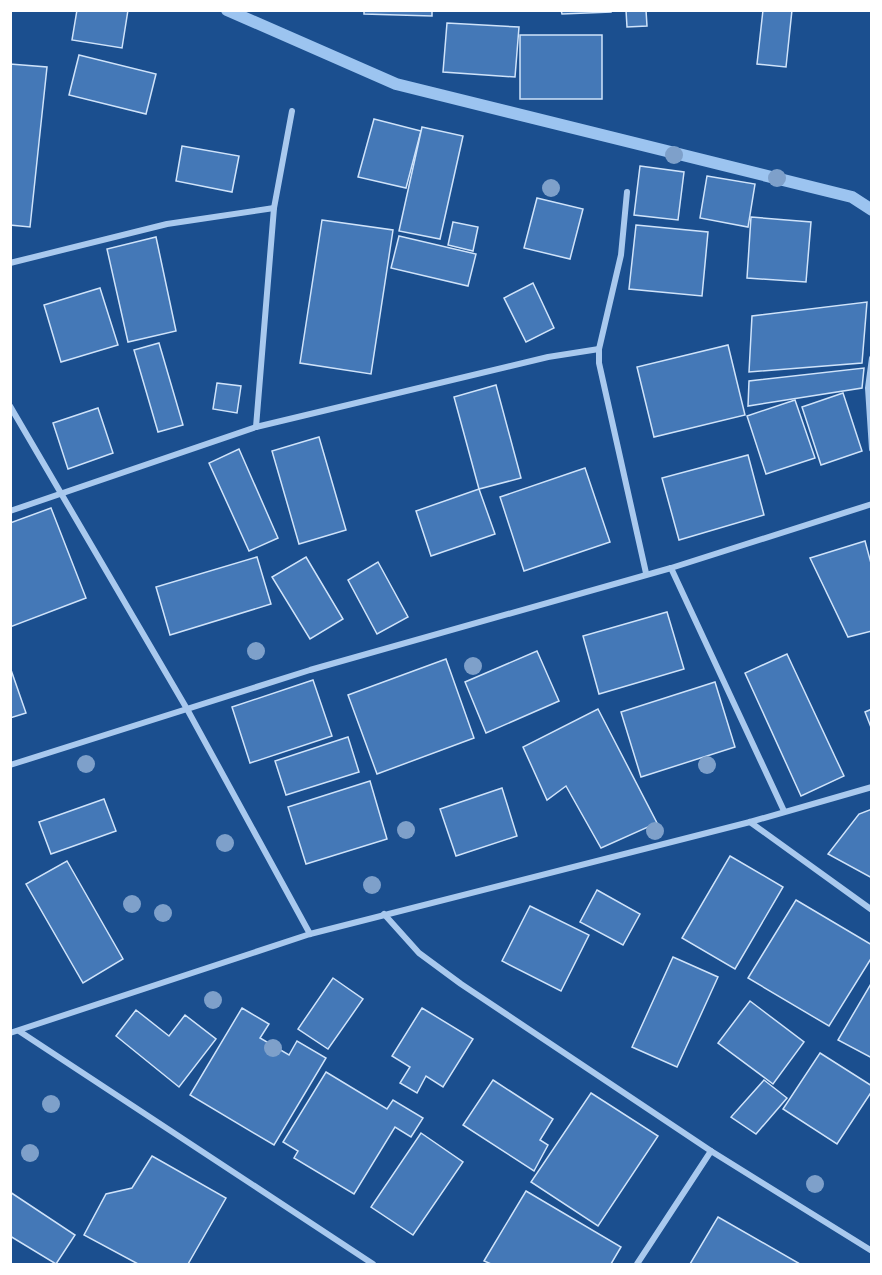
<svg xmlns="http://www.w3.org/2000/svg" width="882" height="1275" viewBox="0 0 882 1275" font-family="Cabin,sans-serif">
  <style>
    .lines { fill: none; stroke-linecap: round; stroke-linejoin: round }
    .stream { stroke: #9cc4f0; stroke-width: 12 }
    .building { fill: #4478b7; stroke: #cfe3fa; stroke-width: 1.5 }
    .minor { stroke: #a9c9ee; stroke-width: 6 }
    .tree { fill: #7ea0ca }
  </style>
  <rect width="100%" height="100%" fill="#1b4f8f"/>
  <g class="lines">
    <polyline class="stream" points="227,10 396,84 852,197 872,210"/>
  </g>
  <g class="building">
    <polygon points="77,10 128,10 122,48 72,40"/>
    <polygon points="364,10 432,10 432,16 364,14"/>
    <polygon points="561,10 611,10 611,12 562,14"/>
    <polygon points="626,10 646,10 647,26 627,27"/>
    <polygon points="763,10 792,10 786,67 757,64"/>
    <polygon points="447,23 519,27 515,77 443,72"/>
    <rect x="520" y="35" width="82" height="64"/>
    <polygon points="79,55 156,74 146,114 69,95"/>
    <polygon points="10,64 47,67 30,227 10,225"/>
    <polygon points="374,119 421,131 406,188 358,177"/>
    <polygon points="422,127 463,136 440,239 399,231"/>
    <polygon points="182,146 239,156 232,192 176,181"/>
    <polygon points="640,166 684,172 678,220 634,215"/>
    <polygon points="707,176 755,184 748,227 700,218"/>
    <polygon points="537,198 583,209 570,259 524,248"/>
    <polygon points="751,217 811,222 806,282 747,278"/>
    <polygon points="322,220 393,230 371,374 300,363"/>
    <polygon points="453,222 478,227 473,251 448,245"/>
    <polygon points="636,225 708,232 702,296 629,289"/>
    <polygon points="399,236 476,254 468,286 391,268"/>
    <polygon points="156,237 176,331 128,342 107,249"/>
    <polygon points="533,283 554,328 526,342 504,298"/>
    <polygon points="100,288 118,345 61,362 44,305"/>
    <polygon points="867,302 862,363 749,372 752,316"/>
    <polygon points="159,343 183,425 158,432 134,350"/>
    <polygon points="728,345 745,415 654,437 637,367"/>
    <polygon points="864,368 862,388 748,406 749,381"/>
    <polygon points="217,383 241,386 237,413 213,409"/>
    <polygon points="496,385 521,478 479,489 454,397"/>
    <polygon points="843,393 862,451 821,465 802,407"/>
    <polygon points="795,400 815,458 766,474 747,416"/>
    <polygon points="98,408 113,453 68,469 53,423"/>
    <polygon points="319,437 346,530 299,544 272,451"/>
    <polygon points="239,449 278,538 249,551 209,463"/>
    <polygon points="748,455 764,515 679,540 662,478"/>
    <polygon points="585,468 610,542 524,571 500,497"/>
    <polygon points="479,489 495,534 431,556 416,511"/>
    <polygon points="51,508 86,598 10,627 10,523"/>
    <polygon points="865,541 872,567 872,631 848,637 810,558"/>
    <polygon points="257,557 271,604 170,635 156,587"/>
    <polygon points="306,557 343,619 310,639 272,577"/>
    <polygon points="378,562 408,617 377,634 348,580"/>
    <polygon points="667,612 684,669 599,694 583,636"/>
    <polygon points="537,651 559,701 486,733 465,682"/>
    <polygon points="787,654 844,776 801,796 745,673"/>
    <polygon points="446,659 474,738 377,774 348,695"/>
    <polygon points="10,667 26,713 10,718"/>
    <polygon points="313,680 332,736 250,763 232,707"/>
    <polygon points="715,682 735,747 641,777 621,712"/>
    <polygon points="598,709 657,823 601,848 566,786 547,800 523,747"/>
    <polygon points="872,709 872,730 865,712"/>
    <polygon points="348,737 359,772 286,795 275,761"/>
    <polygon points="370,781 387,839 306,864 288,807"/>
    <polygon points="502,788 517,836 456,856 440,809"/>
    <polygon points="104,799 116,831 51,854 39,822"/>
    <polygon points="872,809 872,878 828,854 859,814"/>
    <polygon points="730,856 783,887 735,969 682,938"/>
    <polygon points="67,861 123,959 83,983 26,884"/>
    <polygon points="597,890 640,914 623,945 580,922"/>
    <polygon points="796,900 872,945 872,957 829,1026 748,978"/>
    <polygon points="530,906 589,935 561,991 502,961"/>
    <polygon points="673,957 718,977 677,1067 632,1047"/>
    <polygon points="333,978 363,999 328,1049 298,1029"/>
    <polygon points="872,982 872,1058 838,1040"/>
    <polygon points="750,1001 804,1042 773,1084 718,1043"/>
    <polygon points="242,1008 269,1024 260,1038 289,1055 297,1041 326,1058 274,1145 190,1095"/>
    <polygon points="422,1008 473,1039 443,1087 426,1076 417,1093 400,1083 410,1067 392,1056"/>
    <polygon points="136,1010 169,1036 185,1015 216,1039 179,1087 116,1036"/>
    <polygon points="820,1053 872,1086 872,1091 837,1144 783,1109"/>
    <polygon points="326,1072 387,1109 393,1100 423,1118 411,1137 395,1127 354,1194 294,1158 298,1151 283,1142"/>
    <polygon points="493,1080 553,1119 540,1140 548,1145 534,1171 463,1125"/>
    <polygon points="764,1080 787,1098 756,1134 731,1117"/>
    <polygon points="591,1093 658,1136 598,1226 531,1182"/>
    <polygon points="421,1133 463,1162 413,1235 371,1207"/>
    <polygon points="152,1156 226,1198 188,1264 138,1264 84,1235 106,1194 132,1188"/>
    <polygon points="526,1191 621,1247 611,1264 491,1264 484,1261"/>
    <polygon points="10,1192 75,1235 56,1264 10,1236"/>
    <polygon points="718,1217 800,1264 690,1264"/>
  </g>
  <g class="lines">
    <g class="minor">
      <polyline points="627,192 621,255 599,349 599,363 646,573"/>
      <polyline points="10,263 167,224 274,208"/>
      <polyline points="872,358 868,388 872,449"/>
      <polyline points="10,406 187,709 310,934"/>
      <polyline points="256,427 274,208 292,111"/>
      <polyline points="10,511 256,427 548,357 599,349"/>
      <polyline points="671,568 784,811"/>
      <polyline points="10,765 310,670 671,568 872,504"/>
      <polyline points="750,822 872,910"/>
      <polyline points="384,914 419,953 461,984 711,1151 872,1251"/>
      <polyline points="19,1031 373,1264"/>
      <polyline points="10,1033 310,934 750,822 872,787"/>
      <polyline points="637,1264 711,1151"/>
    </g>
  </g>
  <g class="tree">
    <circle cx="674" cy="155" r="9"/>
    <circle cx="777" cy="178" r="9"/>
    <circle cx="551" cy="188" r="9"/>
    <circle cx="256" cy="651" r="9"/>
    <circle cx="473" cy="666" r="9"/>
    <circle cx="86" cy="764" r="9"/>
    <circle cx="707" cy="765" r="9"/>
    <circle cx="406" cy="830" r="9"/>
    <circle cx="655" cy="831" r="9"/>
    <circle cx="225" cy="843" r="9"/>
    <circle cx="372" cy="885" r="9"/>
    <circle cx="132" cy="904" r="9"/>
    <circle cx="163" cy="913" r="9"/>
    <circle cx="213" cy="1000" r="9"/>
    <circle cx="273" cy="1048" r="9"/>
    <circle cx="51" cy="1104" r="9"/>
    <circle cx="30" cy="1153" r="9"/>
    <circle cx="815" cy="1184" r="9"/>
  </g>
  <rect width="882" height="1275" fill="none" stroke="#ffffff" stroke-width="24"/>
</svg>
